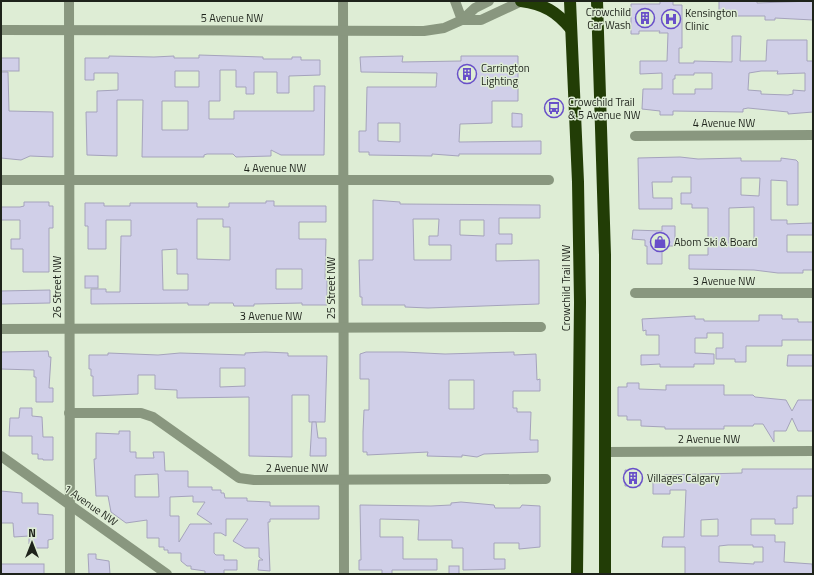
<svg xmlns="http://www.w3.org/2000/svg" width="814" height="575" viewBox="0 0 814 575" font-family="'Titillium Web',sans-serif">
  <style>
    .building { fill: #d0cfe8; stroke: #a5a3bc; fill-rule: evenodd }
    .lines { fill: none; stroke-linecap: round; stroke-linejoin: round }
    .minor { stroke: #89977f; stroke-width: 10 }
    .highway { stroke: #223d06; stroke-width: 12 }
    .labels { text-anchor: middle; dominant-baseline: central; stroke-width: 3; stroke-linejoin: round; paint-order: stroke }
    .poi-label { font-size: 11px; fill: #1e231b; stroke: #deedd5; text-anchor: start }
    .street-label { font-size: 11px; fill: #1e231b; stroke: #deedd5 }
  </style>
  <rect width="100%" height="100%" fill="#deedd5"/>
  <g class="building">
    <path d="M660,1H673V5H682V48H679V63H694V61L732,62V36H741L740,61H766L767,40H807V61H813V112L788,114V112L748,108L743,109V112L673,111V115H660V111L642,109L643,89H662V73L640,74V61H667L668,33H659L660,31H639V34H631V4H660ZM761,71H778L777,74L805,73V91L793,90V94L788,95L761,94V91L748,90L749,73ZM694,73H712V89H695V94H673V79H675V75H694Z"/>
    <polygon points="719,1 757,1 757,3 813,1 813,20 775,18 775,20 765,20 765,16 719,16"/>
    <path d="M199,55L263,57V59H292V57H301V60H320V75L289,76V93H277V72H254V94H246V87H236V70H220V101H209V119H234V111H314V86H325L324,155H281L271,150V156L236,157L233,154H207L204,155V157H142L143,100H117V156L87,155L86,112H97V91L118,90V73H94V80H85V58H109V56L154,57L174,56V58H199ZM175,71H199V87H175ZM162,101H188V130H162Z"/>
    <path d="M403,56L402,62L461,61V56H518V101H492V123L460,124L459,142L541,141V154H459V156L432,154V156L369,155V152H359V131H366L367,87H436L437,73L361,72L360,57ZM378,123H400V142L378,141Z"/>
    <rect x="1" y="58" width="18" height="13"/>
    <polygon points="1,72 8,72 9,111 53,112 53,157 30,156 21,160 1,158"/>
    <polygon points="512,113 522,114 522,127 512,127"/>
    <path d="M680,157L698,159L741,158V161H781V158L796,160L798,162V205H787V181L771,180V220H787V224L813,223V235H787V252H813V270H803V273H778L754,270L689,269V255H708V208H692V204H681V193H691V177H672V182H652L653,198H672V209H639L638,158ZM741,178H760L759,196L741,195ZM754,207V243H729V208Z"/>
    <path d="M373,200L400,202V204L540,205V218H499V234H512V244H496V261L539,260V304L428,308L405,307V305H362V297H360L359,260H373ZM413,219H439L438,236H429V245H451V260H414ZM460,220H484V236L460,235Z"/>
    <path d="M266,201H274V206H326V222H299V239H326L325,279H327V305H302V303L254,304V306H234L233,303H209V305H188V303L91,304V289H106V292H120L121,236H131V220H106V249H88V226H85V203H104V206H130V203H197V207H229V203H266ZM197,219H223V227H230V260L197,259ZM177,249V274H188V290H163L162,250ZM276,269H302V289H276Z"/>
    <polygon points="24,202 49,202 49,206 53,206 53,228 49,228 49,272 23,272 23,249 11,249 11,239 20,239 20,220 1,220 1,207 20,207 24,206"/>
    <polygon points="662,226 675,226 675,246 662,246 662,264 647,264 647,246 645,246 645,240 632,239 633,230 662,231"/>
    <rect x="85" y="276" width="13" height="12"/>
    <polygon points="50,290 50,303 1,304 1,291"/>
    <polygon points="759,315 782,315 782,319 798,319 798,322 813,322 813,340 782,340 782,346 746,346 746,362 735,362 735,359 716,359 716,348 723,348 723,333 707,333 707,338 695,338 695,353 714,354 714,364 694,364 694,367 660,367 660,364 641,365 641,355 659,355 659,335 646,335 646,330 643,331 642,319 695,316 695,319 704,319 704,321 759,321"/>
    <polygon points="48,351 49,357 51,357 49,388 53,388 53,402 36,402 36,377 34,377 34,370 1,369 1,352"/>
    <path d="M265,352L288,353V356H327L325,422H309V395H292V457L249,456V397L177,398V390L155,389V375H138V394L93,396V376H91V369H89V355H108V353L158,355L180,353L245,355V353ZM220,368H245V386L220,387Z"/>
    <path d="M366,352H403L445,354L514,352V355L536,354L537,380L540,379V391H513V408H517V412H531L530,440H538V452L484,454L477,457L462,455V457L427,456L428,452L367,455V452H363V432L364,410H369V379H360V354ZM449,380H474V409H449Z"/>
    <polygon points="788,355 813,355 813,366 787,366"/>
    <polygon points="627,383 639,383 639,389 666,390 666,385 724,385 724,395 753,395 755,397 786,400 792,411 798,400 813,400 813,431 798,431 792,418 786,431 774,431 774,442 763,424 754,424 753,426 724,426 724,429 665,429 665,427 641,426 641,420 627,420 627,416 618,416 618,387 627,387"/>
    <polygon points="20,408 32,408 32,416 42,417 43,437 53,437 53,460 43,460 43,459 38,459 38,454 32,454 32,436 9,436 10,418 19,418"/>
    <polygon points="312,422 316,422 318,438 326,438 326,456 310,456"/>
    <path d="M119,431H130V452H136V458H154L153,452H164L165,471H188V487H212V490H221V493H224L225,498H247V501L270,502V506H319V519H270V522H268L270,571L258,570L259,560H263L259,557V548H245L233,541L248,519H226V536L221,533H214V553L216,555H224V560H237V570H224V574H205V571L191,569V566H187L181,561V553H168V550H164V547H159V538H147V520L126,523L111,512L108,496H96L94,459H96V433L119,434ZM158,474L159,497H135V475ZM193,496V502H205L197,514L212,524H190L179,542V516H170V497Z"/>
    <path d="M742,469H813V496H797V508H793V524H775V519H751V535H775V542H785L784,562L812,564L813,574H685V547H662L663,537H684L686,490H670V494H653V482H664V475L742,473ZM718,519V536H701V520ZM728,545H753V547H763V562H754V564L719,562V546Z"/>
    <polygon points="625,470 640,471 640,486 625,486"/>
    <polygon points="1,491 22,493 22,503 38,503 38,514 53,515 53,539 48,540 48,548 34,548 34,544 29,544 29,536 14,537 13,523 1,523"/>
    <polygon points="461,502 494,505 495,508 520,508 522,505 540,506 540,547 519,549 519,543 494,543 494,559 505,559 505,569 463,570 463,548 452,548 452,540 418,540 419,520 380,519 380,537 403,537 403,559 437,559 437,570 392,570 392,574 382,574 382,570 359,570 359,560 361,560 360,505 431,506 451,505 451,503"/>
    <polygon points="88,554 96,554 96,559 109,561 110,574 89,574"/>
    <rect x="1" y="564" width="43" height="10"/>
    <rect x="449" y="566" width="10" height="8"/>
  </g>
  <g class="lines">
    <g class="minor">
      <polyline points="69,1 70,574"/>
      <polyline points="343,1 344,574"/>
      <polyline points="455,1 462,20"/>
      <polyline points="462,20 481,20 522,1"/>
      <polyline points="1,30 424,31 444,28 462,20 475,8 489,1"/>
      <polyline points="635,136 813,135"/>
      <polyline points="1,180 549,180"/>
      <polyline points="635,293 813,293"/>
      <polyline points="1,329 541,327"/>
      <polyline points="69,413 141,413 153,417 239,478 254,480 546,479"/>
      <polyline points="606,452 813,451"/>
      <polyline points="1,456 167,574"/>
    </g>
    <g class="highway">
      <path d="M521,1C544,4 557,12 571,29"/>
      <polyline points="570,1 578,182 580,302 577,574"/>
      <polyline points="597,1 605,255 605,574"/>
    </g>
  </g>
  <defs>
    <g id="building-ring" transform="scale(1)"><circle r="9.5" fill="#deedd5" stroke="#684fc9" stroke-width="1.5"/><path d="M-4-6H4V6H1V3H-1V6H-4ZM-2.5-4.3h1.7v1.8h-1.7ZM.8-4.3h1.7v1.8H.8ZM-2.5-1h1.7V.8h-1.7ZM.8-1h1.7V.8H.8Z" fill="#684fc9"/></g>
    <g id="hospital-ring" transform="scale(1)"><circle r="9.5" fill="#deedd5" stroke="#684fc9" stroke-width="1.5"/><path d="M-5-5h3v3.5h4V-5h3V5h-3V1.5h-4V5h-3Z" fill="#684fc9"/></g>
    <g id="bus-ring" transform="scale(1)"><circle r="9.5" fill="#deedd5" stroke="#684fc9" stroke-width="1.5"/><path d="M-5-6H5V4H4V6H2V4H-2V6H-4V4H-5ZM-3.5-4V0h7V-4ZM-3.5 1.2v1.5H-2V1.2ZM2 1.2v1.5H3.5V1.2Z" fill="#684fc9"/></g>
    <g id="shop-ring" transform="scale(1)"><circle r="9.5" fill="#deedd5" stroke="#684fc9" stroke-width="1.5"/><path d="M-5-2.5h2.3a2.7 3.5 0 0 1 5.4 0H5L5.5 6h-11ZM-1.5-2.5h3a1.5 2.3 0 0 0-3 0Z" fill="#684fc9"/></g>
  </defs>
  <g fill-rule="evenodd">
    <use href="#building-ring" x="645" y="18"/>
    <use href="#hospital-ring" x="671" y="19"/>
    <use href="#building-ring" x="467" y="74"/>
    <use href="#bus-ring" x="554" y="108"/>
    <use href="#shop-ring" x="660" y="242"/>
    <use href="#building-ring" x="633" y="478"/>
  </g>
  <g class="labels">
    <g class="poi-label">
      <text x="631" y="12" text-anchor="end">Crowchild<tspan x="631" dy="13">Car Wash</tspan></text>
      <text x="685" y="13">Kensington<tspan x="685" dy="13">Clinic</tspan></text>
      <text x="481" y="68">Carrington<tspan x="481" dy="13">Lighting</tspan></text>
      <text x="568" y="102">Crowchild Trail<tspan x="568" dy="13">&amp; 5 Avenue NW</tspan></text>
      <text x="674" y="242">Abom Ski &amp; Board</text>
      <text x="647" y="478">Villages Calgary</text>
    </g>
    <g class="street-label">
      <text x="232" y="18">5 Avenue NW</text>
      <text x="724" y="123">4 Avenue NW</text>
      <text x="275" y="168">4 Avenue NW</text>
      <text x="724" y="281">3 Avenue NW</text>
      <text transform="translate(57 287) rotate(-90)">26 Street NW</text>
      <text transform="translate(331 288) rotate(-90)">25 Street NW</text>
      <text transform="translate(566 288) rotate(-90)">Crowchild Trail NW</text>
      <text x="271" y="316">3 Avenue NW</text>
      <text x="709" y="439">2 Avenue NW</text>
      <text x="297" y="468">2 Avenue NW</text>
      <text transform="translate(91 505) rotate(35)">1 Avenue NW</text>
    </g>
  </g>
  <rect width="814" height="575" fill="none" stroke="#1e231b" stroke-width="4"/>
  <g transform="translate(32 543)" stroke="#deedd5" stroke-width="3" paint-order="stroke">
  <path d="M0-3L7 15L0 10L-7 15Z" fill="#1e231b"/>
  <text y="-6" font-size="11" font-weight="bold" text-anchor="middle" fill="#1e231b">N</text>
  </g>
</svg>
